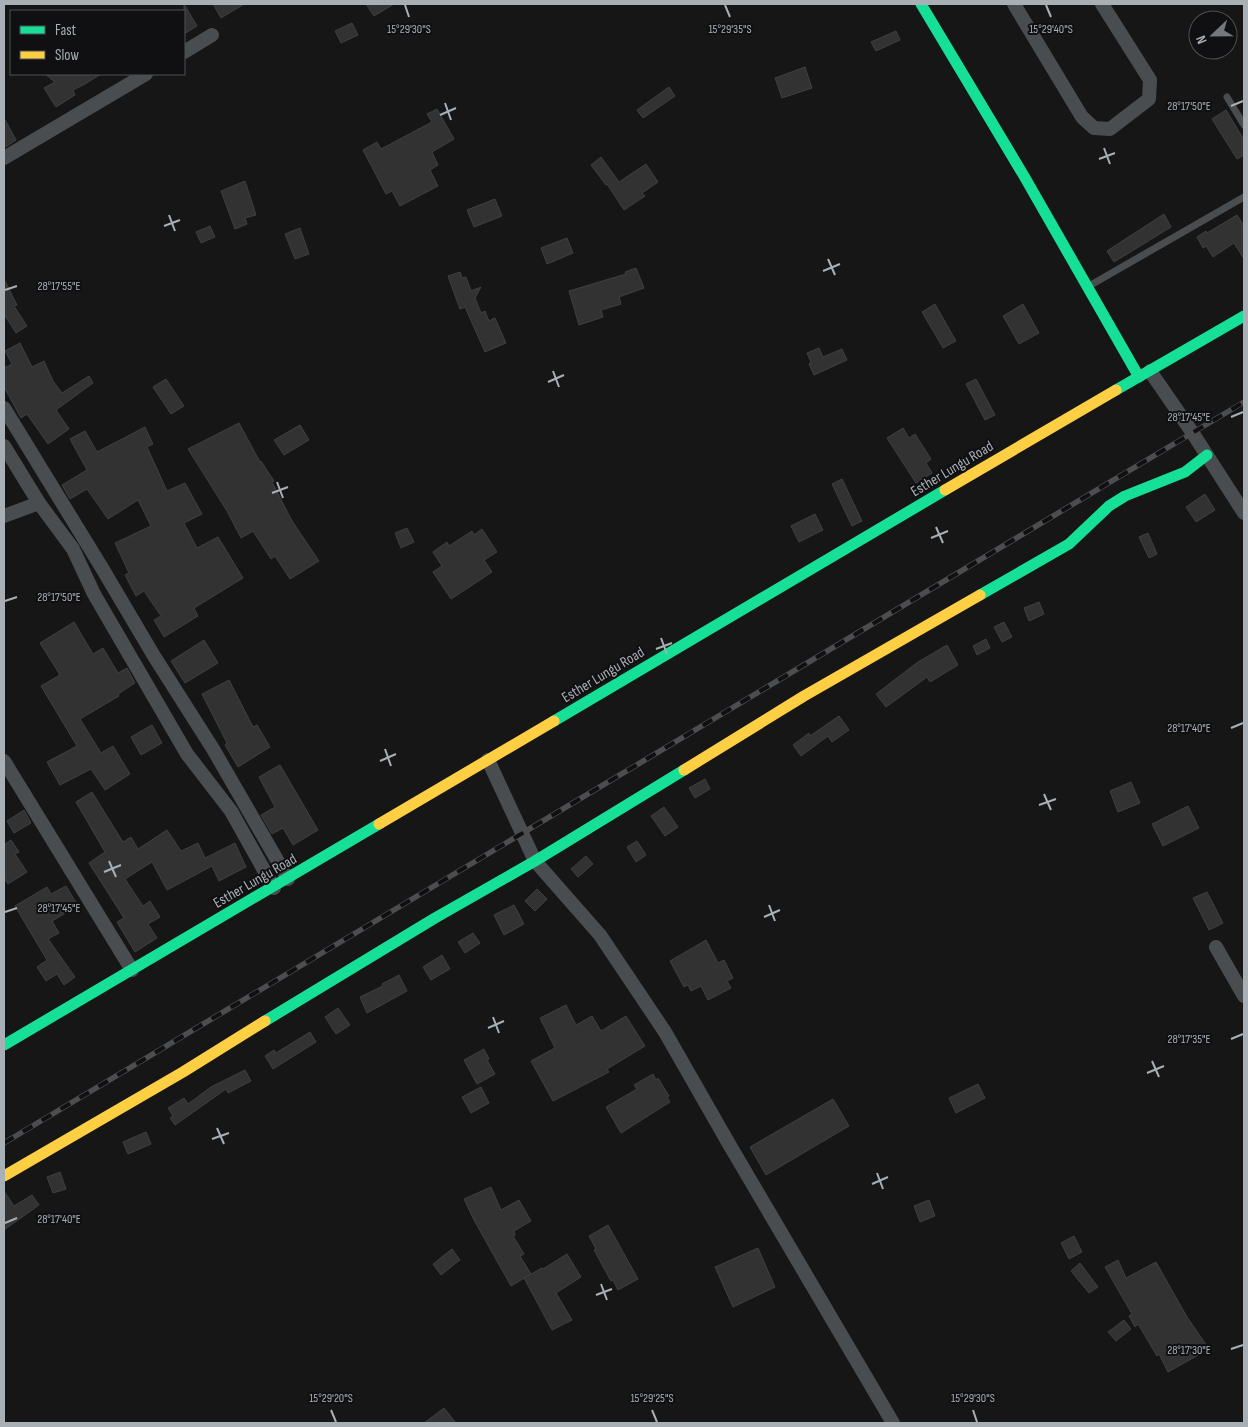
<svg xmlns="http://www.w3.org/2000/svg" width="1248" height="1427" viewBox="0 0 1248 1427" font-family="'Sofia Sans Condensed',sans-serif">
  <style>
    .building { fill: #323233; stroke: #3e4042 }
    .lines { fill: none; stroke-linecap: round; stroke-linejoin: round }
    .lane { stroke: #4a4d4f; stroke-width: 7 }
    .street { stroke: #4a4d4f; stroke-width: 14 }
    .fast { stroke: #16e098; stroke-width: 11 }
    .slow { stroke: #ffcf43; stroke-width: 11 }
    .rail-casing { stroke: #4c4d4f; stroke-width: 5.5 }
    .rail { stroke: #101012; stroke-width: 4; stroke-dasharray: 11; stroke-linecap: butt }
    .ticks { fill: none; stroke: #a8afb5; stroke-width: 2 }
    .labels { text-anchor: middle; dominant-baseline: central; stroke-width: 4; stroke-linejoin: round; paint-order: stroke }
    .street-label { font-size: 15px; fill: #a8afb5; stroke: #101012 }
    .ticks-label { font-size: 12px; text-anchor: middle; fill: #a8afb5; stroke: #101012; stroke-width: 4; stroke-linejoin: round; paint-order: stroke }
  </style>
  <rect width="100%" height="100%" fill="#161616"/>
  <g class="building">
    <polygon points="184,4 197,26 184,34"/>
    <polygon points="213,4 244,4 221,18"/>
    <polygon points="366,4 394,4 374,16"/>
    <polygon points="352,23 358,35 341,43 335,31"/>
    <polygon points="896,31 900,40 876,51 871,42"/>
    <polygon points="805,67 812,88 782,98 775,78"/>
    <polygon points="45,74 101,74 85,84 73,90 75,95 56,107 44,88 55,82"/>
    <polygon points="669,87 675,96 643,118 637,110"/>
    <polygon points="437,109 454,139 432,152 438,165 430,170 438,186 400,206 392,191 386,194 363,150 377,142 381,149 432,122 427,114"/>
    <polygon points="1226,110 1244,140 1244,155 1237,159 1212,119"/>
    <polygon points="4,118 16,140 4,148"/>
    <polygon points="601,157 619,182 646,164 658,182 642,193 645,196 624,210 607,184 606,185 591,165"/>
    <polygon points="245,181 256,215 245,218 247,224 235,229 221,191"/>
    <polygon points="495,199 502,216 474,227 467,210"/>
    <polygon points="1164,214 1171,227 1114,262 1107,251"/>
    <polygon points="1237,215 1244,226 1244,259 1234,243 1213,257 1206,246 1203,248 1197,237 1206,231 1207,233"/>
    <polygon points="210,226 215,237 201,243 196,232"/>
    <polygon points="300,228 309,254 295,259 285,234"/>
    <polygon points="567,238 573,253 547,264 541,248"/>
    <polygon points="636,268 644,288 619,297 621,304 601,310 603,317 579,325 569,291 626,274 625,272"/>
    <polygon points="460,272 462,278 466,277 471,291 481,287 475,298 481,313 485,311 489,321 495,318 506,343 485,352 465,307 460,309 448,276"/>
    <polygon points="4,279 17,305 14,306 27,326 16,333 4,314"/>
    <polygon points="935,304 956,341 943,348 922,312"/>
    <polygon points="1023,304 1039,333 1019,344 1003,316"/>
    <polygon points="20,343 32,367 44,361 53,381 62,393 89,376 93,383 56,410 69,429 48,444 27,414 21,418 4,387 4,368 12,364 5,351"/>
    <polygon points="819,348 823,357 842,349 847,360 814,375 809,364 811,362 807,353"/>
    <polygon points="166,379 184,406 171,414 153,387"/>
    <polygon points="976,379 995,415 985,420 966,384"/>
    <polygon points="239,423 260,462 261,461 274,481 272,482 292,521 319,561 290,579 275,556 271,559 253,531 241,538 227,511 188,449"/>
    <polygon points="300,425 309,440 284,455 274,440"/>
    <polygon points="145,427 153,444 147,447 167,491 185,483 202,514 184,523 197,548 218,537 243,578 194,608 198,616 164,637 154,620 161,616 144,591 136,596 125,575 129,573 115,543 151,526 138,500 108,519 87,489 70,499 62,485 87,470 70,439 85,431 97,452"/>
    <polygon points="903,428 909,438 915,434 931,459 926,463 932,473 916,483 887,438"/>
    <polygon points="842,479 862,521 852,526 832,484"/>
    <polygon points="1205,494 1215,510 1196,522 1186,507"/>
    <polygon points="815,514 823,530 799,542 791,526"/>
    <polygon points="407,528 414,542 401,548 395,533"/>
    <polygon points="482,529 497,552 484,560 492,572 451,599 433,572 442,566 433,552 447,542 449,546 472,531 474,535"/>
    <polygon points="1148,533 1157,554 1149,558 1139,537"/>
    <polygon points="1039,602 1044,614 1029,621 1024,608"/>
    <polygon points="74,622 93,654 103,648 118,673 127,668 135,683 118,694 119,696 80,719 101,753 113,746 130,774 105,790 91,769 60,785 47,762 77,746 41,686 60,675 40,643"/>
    <polygon points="1004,622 1012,637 1002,642 994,627"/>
    <polygon points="986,639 990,648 977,655 973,646"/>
    <polygon points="204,640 218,663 185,683 171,661"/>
    <polygon points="947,645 958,665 930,682 927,677 886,707 876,694 918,662"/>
    <polygon points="229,680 253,727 257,725 270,747 238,767 225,745 227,743 202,694"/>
    <polygon points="839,716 849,730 832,742 828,736 801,756 793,745 809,733 810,736"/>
    <polygon points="152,725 162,743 141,755 131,737"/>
    <polygon points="280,765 318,830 293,845 283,828 272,834 261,815 275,807 259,777"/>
    <polygon points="705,779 710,789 695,798 689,788"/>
    <polygon points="1131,782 1140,803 1118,812 1110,791"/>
    <polygon points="92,792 123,842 131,837 138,849 167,830 181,851 198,843 205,858 235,843 246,867 219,881 212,866 167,890 152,862 125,879 143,906 150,901 160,917 148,924 157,938 135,952 117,922 124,918 89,863 105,852 76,802"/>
    <polygon points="1188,806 1199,828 1163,846 1152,824"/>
    <polygon points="664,807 678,827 665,836 651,816"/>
    <polygon points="24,810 31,823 14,833 7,821"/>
    <polygon points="11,840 19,852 15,854 27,872 8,884 4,878 4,845"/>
    <polygon points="637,841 646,855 636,862 627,847"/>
    <polygon points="586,856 593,864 578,877 571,869"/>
    <polygon points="66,886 78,906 52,921 59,933 48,939 75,977 64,985 57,974 46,981 37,967 47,960 15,906 47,887 51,894"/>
    <polygon points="537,889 547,899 535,911 525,901"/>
    <polygon points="1207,892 1223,923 1209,930 1193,898"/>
    <polygon points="514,905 524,924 504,935 494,915"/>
    <polygon points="473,933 480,943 465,953 458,942"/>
    <polygon points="706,940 718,963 724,960 733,978 727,981 731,988 708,1000 701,986 691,991 688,985 684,987 670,961"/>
    <polygon points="442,955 450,969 431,980 423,967"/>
    <polygon points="399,975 407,991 367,1013 360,997 383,986 382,984"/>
    <polygon points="566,1005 576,1025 592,1016 601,1031 626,1016 645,1046 607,1069 609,1072 553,1101 531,1061 555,1048 540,1018"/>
    <polygon points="338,1008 350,1025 336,1034 325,1017"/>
    <polygon points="310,1032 316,1042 273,1069 265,1056 274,1050 276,1053"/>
    <polygon points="484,1049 489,1059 487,1060 495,1074 477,1084 464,1060"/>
    <polygon points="245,1070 251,1081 228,1093 226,1089 175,1125 170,1118 173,1116 168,1108 184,1098 188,1104 211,1087"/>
    <polygon points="653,1074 656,1080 658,1078 669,1096 667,1097 670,1102 621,1133 606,1107 637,1089 634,1085"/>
    <polygon points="978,1084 985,1098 956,1113 949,1098"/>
    <polygon points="481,1087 489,1103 471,1113 462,1097"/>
    <polygon points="833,1099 849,1126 766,1175 750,1147"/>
    <polygon points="146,1132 151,1144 128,1154 123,1142"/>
    <polygon points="60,1172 66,1189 53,1193 47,1177"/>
    <polygon points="491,1187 501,1210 519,1200 531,1221 514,1231 515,1235 513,1236 524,1254 520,1256 531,1274 511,1286 474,1220 464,1199"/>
    <polygon points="4,1191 14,1206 32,1195 39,1205 4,1230"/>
    <polygon points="929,1200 935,1216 920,1222 914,1206"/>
    <polygon points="608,1225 638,1279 618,1290 613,1280 611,1281 594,1250 596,1249 589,1236"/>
    <polygon points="1074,1236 1082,1252 1069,1259 1061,1243"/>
    <polygon points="758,1248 775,1287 733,1307 715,1267"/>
    <polygon points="452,1249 460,1260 441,1275 433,1264"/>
    <polygon points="567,1254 581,1277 556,1293 572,1320 552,1330 524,1278 542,1268 543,1269"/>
    <polygon points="1118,1260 1126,1278 1156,1262 1187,1317 1209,1349 1168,1372 1159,1354 1157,1356 1138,1324 1135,1327 1129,1316 1132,1314 1105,1267"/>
    <polygon points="1080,1263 1098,1287 1089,1293 1071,1271"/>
    <polygon points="1124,1320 1131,1329 1116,1341 1108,1332"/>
    <polygon points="444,1408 456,1423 424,1423"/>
  </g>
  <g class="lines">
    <g class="lane">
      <polyline points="1227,97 1244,125"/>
      <polyline points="1089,286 1244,197"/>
    </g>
    <g class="street">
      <polyline points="1014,4 1082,117 1094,128 1110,129 1149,99 1150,80 1102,4"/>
      <polyline points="184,52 212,35"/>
      <polyline points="4,158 146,74"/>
      <polyline points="1150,371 1192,432 1244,513"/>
      <polyline points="4,408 102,568 154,656 213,749 288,879"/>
      <polyline points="4,446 39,503 73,549 94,594 187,754 231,811 274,888"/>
      <polyline points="4,516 39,503"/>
      <polyline points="488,760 535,861 600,935 665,1032 729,1144 893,1423"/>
      <polyline points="4,761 132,970"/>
      <polyline points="1216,947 1244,996"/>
    </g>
    <g class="fast">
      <polyline points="921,4 1024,176 1139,377"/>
      <polyline points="1116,390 1244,316"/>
      <polyline points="980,595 1069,544 1109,506 1125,496 1185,472 1207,455"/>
      <polyline points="554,721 945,490"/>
      <polyline points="265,1021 435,918 535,861 684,770"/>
      <polyline points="4,1045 379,824"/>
    </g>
    <g class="slow">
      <polyline points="945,490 1116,390"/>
      <polyline points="684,770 804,696 980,595"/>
      <polyline points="379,824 554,721"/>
      <polyline points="4,1176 183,1072 265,1021"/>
    </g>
    <g class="rail-casing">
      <polyline id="rail" points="4,1143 1244,402"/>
    </g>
    <use href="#rail" class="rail"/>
  </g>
  <path class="ticks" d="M405,5L409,17M725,5L730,17M1046,5L1051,17M445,103L451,120M1231,106L1243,101M440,115L456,108M1104,148L1110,164M1099,159L1115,153M169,215L175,231M164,226L180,220M828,259L835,275M823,271L840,264M5,290L17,286M553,371L559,387M548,382L564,375M1231,417L1243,412M277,482L283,498M272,493L288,487M936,527L943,543M931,538L948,531M5,601L17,597M661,638L667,654M656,649L672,643M1231,728L1243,723M385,749L391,766M380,761L396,754M1044,794L1051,810M1039,805L1056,799M109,861L116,877M104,872L121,865M769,905L775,921M5,912L17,908M764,917L780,910M493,1017L499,1033M488,1028L504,1021M1231,1039L1243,1034M1152,1061L1159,1077M1147,1073L1164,1066M217,1128L224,1144M212,1139L229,1133M877,1173L883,1189M872,1184L888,1177M5,1223L17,1218M601,1284L607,1300M596,1295L612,1289M1231,1349L1243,1345M331,1410L336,1422M652,1410L657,1422M973,1410L977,1422"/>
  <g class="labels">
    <g class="street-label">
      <text transform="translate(952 469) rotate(-31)">Esther Lungu Road</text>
      <text transform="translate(603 675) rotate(-31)">Esther Lungu Road</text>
      <text transform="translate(255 881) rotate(-30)">Esther Lungu Road</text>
    </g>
  </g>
  <g class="ticks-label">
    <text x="409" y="33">15°29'30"S</text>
    <text x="1051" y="33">15°29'40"S</text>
    <text x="730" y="33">15°29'35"S</text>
    <text x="1189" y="110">28°17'50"E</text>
    <text x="59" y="290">28°17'55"E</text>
    <text x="1189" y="421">28°17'45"E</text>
    <text x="59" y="601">28°17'50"E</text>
    <text x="1189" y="732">28°17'40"E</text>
    <text x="59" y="912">28°17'45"E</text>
    <text x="1189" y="1043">28°17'35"E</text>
    <text x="59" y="1223">28°17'40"E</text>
    <text x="1189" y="1354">28°17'30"E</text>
    <text x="331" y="1402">15°29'20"S</text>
    <text x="652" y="1402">15°29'25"S</text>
    <text x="973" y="1402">15°29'30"S</text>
  </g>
  <rect width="1248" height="1427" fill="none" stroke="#a8afb5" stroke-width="10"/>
  <rect x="10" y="10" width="175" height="65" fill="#101012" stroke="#4d5053"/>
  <rect x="20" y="26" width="25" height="8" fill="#16e098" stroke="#4d5053"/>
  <text x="55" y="35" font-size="15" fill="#a8afb5">Fast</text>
  <rect x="20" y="51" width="25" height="8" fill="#ffcf43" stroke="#4d5053"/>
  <text x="55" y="60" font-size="15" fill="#a8afb5">Slow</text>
  <g transform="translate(1213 35) rotate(248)"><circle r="24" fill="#101012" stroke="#4d5053"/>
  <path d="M0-4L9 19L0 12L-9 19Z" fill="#75797d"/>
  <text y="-8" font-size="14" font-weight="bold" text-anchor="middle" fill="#a8afb5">N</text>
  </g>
</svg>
